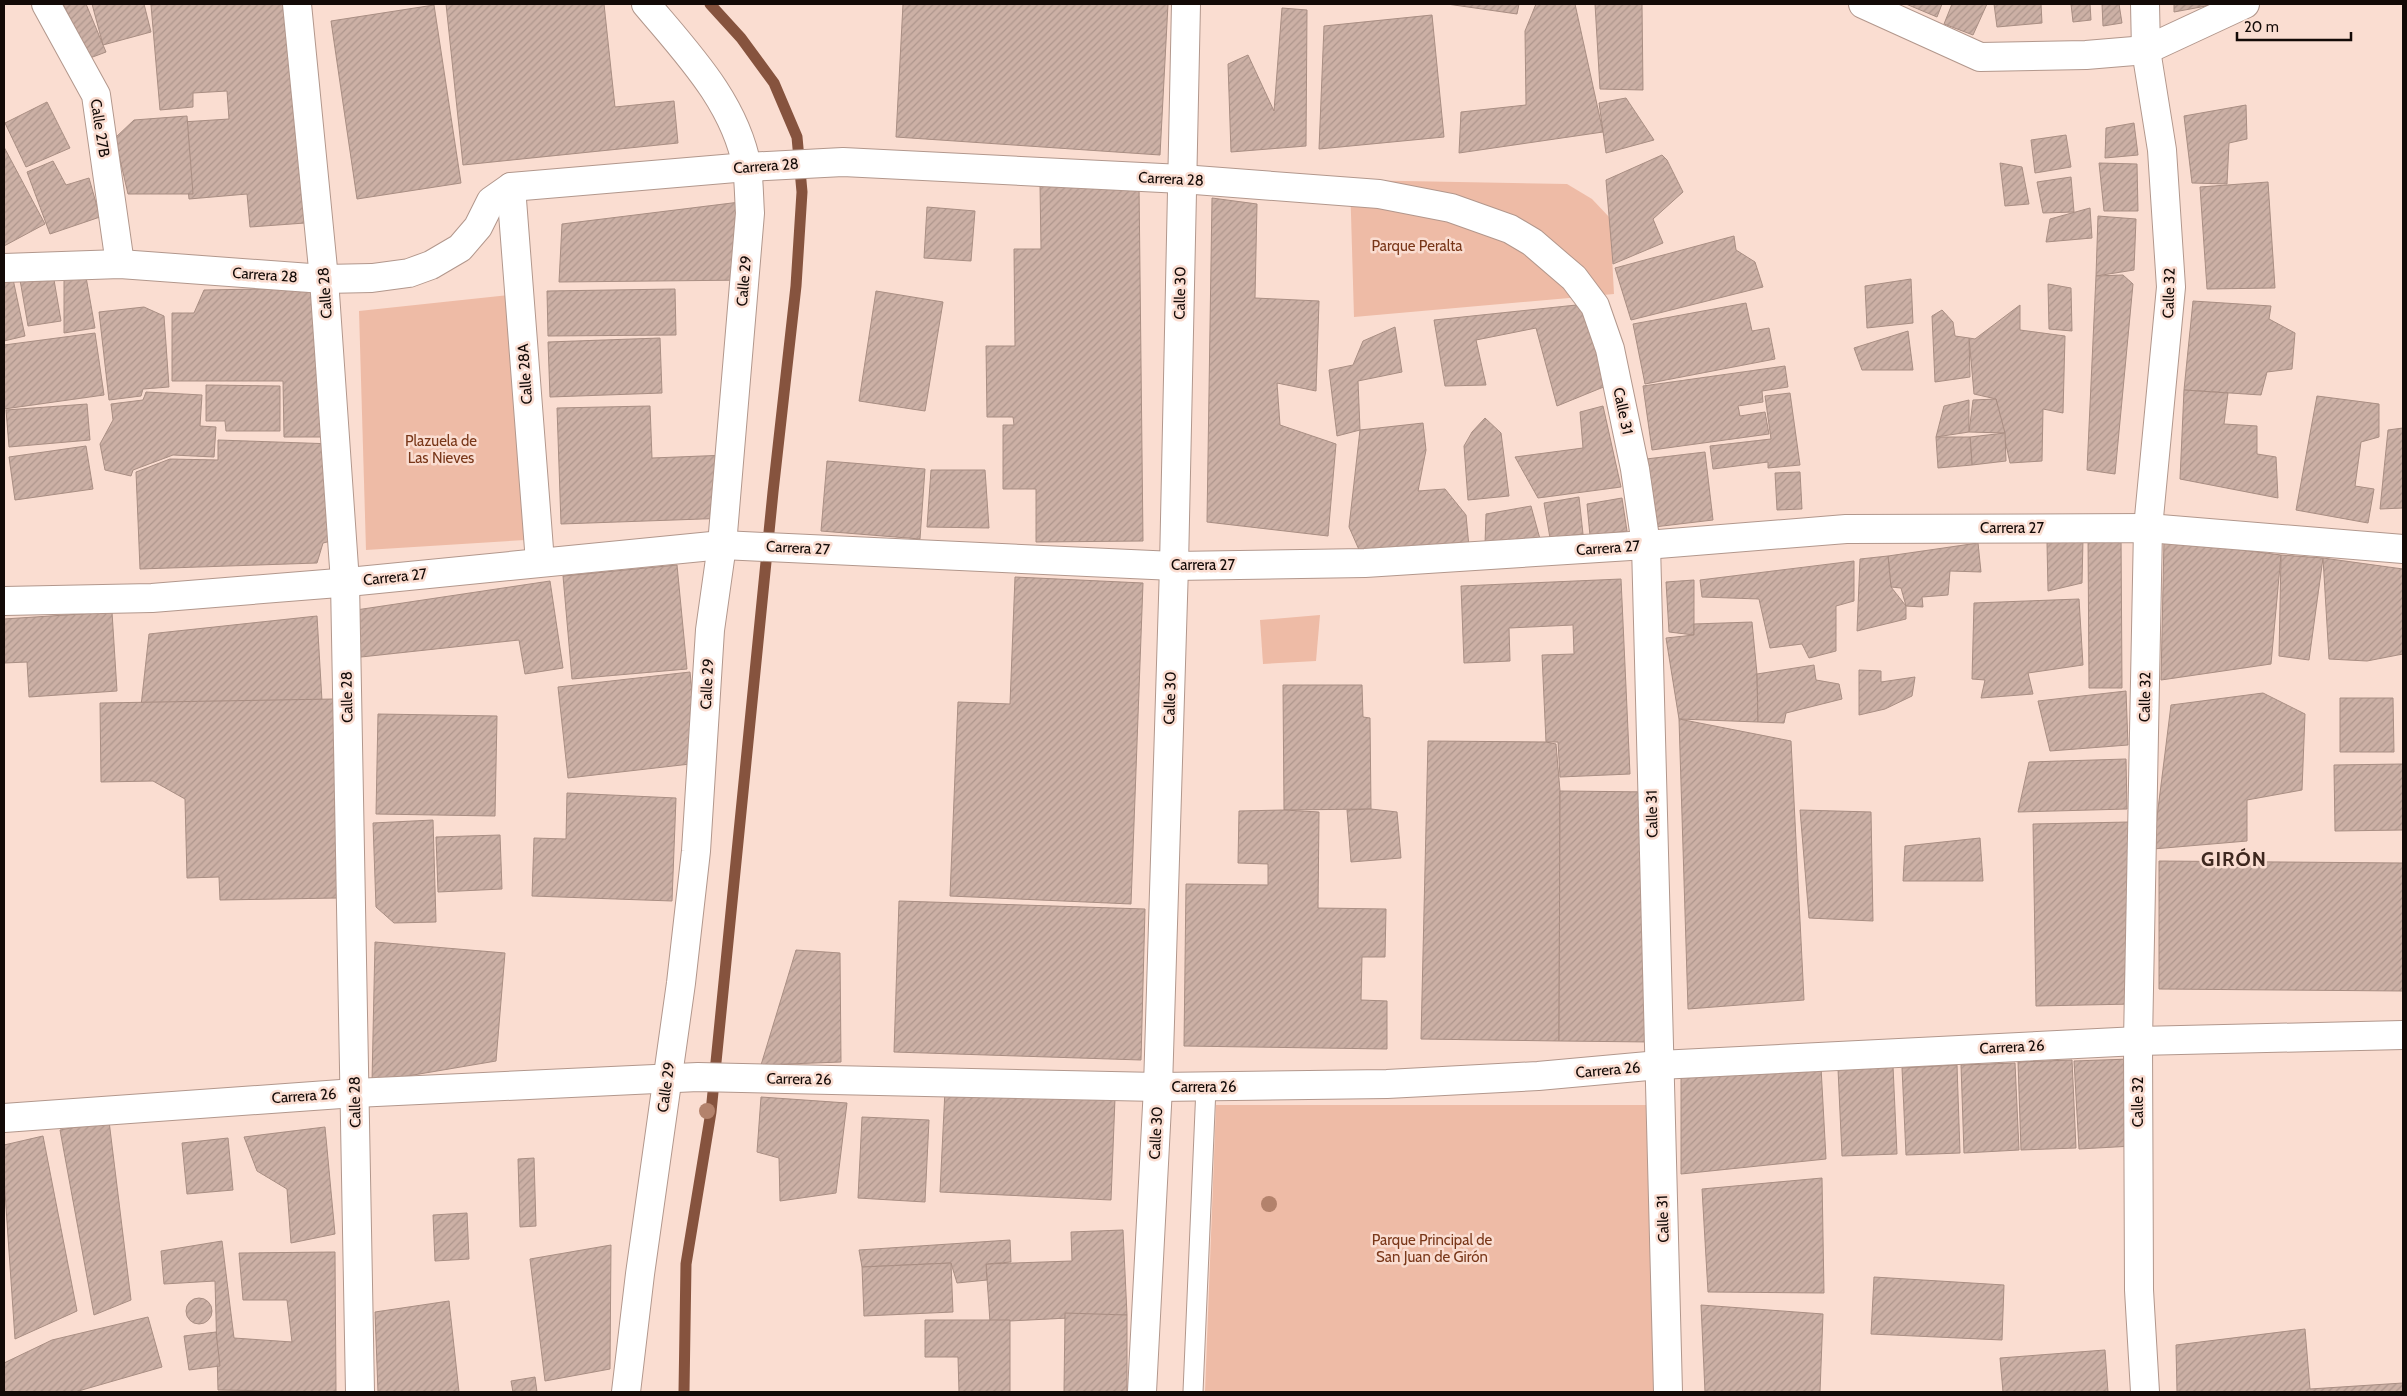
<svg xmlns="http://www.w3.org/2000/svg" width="2407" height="1396" viewBox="0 0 2407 1396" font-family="Cabin,sans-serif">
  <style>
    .park { fill: #eebba6 }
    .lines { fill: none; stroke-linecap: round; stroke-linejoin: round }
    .stream { stroke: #86533e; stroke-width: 11 }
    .building { fill: url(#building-hatch); stroke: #a98e83 }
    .service-casing { stroke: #b2978c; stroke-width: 21 }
    .minor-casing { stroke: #b2978c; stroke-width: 30 }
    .tertiary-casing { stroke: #b2978c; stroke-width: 30 }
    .service { stroke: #fff; stroke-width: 19 }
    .minor { stroke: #fff; stroke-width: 28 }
    .tertiary { stroke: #fff; stroke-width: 28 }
    .tree { fill: #b3826c }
    .labels { text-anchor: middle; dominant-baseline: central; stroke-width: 5; stroke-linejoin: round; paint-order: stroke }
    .street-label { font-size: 15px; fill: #130a07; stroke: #faddd1 }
    .park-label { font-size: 15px; fill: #793719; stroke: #faddd1 }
    .district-label { font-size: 20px; font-weight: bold; letter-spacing: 1px; fill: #3e281f; stroke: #faddd1 }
  </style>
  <defs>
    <pattern id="building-hatch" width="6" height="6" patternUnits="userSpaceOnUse" patternTransform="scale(1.25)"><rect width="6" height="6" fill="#ccb0a5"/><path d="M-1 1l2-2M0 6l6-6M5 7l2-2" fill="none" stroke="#ae968d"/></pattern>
  </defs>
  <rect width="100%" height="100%" fill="#faddd1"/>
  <g class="park">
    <polygon points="1350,180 1567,184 1592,199 1610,218 1614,294 1354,317"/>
    <polygon points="509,295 525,540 366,550 359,311"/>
    <polygon points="1320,615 1316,661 1263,664 1260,620"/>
    <polygon points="1216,1105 1650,1105 1660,1392 1205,1392"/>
  </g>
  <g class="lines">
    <polyline class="stream" points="684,1392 686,1264 711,1112 773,492 796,286 802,192 797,137 774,83 741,38 710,4"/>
  </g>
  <g class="building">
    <polygon points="63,4 86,4 106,52 90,58"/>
    <polygon points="92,4 144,4 151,32 103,45"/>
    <polygon points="167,4 287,4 305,223 250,227 247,194 189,199 182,122 229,119 227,91 193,93 193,107 160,110 151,5"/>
    <polygon points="446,4 604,4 615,107 674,101 678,143 463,165"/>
    <polygon points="903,4 1168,4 1160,155 896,137"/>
    <polygon points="1447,4 1519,4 1517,14"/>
    <polygon points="1536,4 1575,4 1603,132 1459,153 1461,112 1526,105 1525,31"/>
    <polygon points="1595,4 1642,4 1643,90 1600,89"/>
    <polygon points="1906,4 1942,4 1937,17"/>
    <polygon points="1952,4 1987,4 1973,35 1944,24"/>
    <polygon points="1994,4 2041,4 2042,23 1997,27"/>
    <polygon points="2071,4 2090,4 2091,20 2073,22"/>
    <polygon points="2102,4 2119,4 2122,23 2103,26"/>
    <polygon points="2174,4 2217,4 2174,12"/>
    <polygon points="434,5 461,183 357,199 331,21"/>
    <polygon points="1282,8 1307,10 1306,146 1231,152 1228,64 1248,55 1274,111"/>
    <polygon points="1432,15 1444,137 1319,149 1324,26"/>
    <polygon points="1626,98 1654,140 1606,153 1599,103"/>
    <polygon points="47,102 70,148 26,167 5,123"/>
    <polygon points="2246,105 2247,139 2229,143 2227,184 2192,183 2184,116"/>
    <polygon points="187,116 193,194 128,194 115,138 134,120"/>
    <polygon points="2134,123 2138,155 2105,158 2106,128"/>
    <polygon points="2066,135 2071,167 2035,173 2031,140"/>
    <polygon points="4,147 45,224 4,246"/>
    <polygon points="1662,155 1667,160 1683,192 1653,219 1663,243 1613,264 1606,180"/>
    <polygon points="53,161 66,185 89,178 100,217 50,234 27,172"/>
    <polygon points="2000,163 2022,167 2029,204 2005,206"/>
    <polygon points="2099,163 2137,164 2138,211 2104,211"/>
    <polygon points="2071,177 2074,212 2043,213 2037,182"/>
    <polygon points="2268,182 2275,288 2207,289 2200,187"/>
    <polygon points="1139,184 1143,541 1036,542 1036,489 1003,489 1003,425 1014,425 1013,417 987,417 986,346 1015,346 1014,249 1041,249 1040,185"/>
    <polygon points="1212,198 1257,204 1255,298 1319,301 1316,391 1277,383 1280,425 1336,444 1328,536 1207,522"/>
    <polygon points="740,202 750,280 559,282 562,224"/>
    <polygon points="927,207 975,211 971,261 924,258"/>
    <polygon points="2090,208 2092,238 2046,242 2050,219"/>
    <polygon points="2098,216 2136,219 2134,270 2096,276"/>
    <polygon points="1734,236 1736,250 1755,262 1763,287 1631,320 1615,268"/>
    <polygon points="52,268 61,321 28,326 19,274"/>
    <polygon points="2123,275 2133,284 2115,474 2087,470 2096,276"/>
    <polygon points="64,277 86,277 95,328 64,333"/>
    <polygon points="13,279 25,336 4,341 4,281"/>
    <polygon points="1911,279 1913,323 1867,328 1865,286"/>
    <polygon points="2048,284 2071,288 2072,331 2049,329"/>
    <polygon points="314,288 323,437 284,437 283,381 172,381 172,313 194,313 204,290"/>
    <polygon points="675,289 676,335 548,336 547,291"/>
    <polygon points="876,291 943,302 925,411 859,401"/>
    <polygon points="2193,301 2271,306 2269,319 2295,333 2292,369 2267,372 2261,395 2184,390"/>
    <polygon points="1746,303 1752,331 1769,328 1775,359 1645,384 1633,324"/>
    <polygon points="1586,304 1606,386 1557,406 1536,328 1476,340 1486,385 1445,386 1434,320"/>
    <polygon points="2020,305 2020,330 2065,336 2063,413 2043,409 2042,461 2010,463 1996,399 1974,394 1969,338 1975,339"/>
    <polygon points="144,307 164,316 169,387 143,389 141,396 109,400 99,312"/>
    <polygon points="1942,310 1953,322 1955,336 1969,338 1970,377 1935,382 1932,316"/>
    <polygon points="1395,327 1402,372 1358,381 1360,430 1337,436 1329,370 1353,365 1363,341"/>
    <polygon points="1908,331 1913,370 1862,370 1854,348"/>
    <polygon points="95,333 104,395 4,409 4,345"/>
    <polygon points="660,338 662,393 550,397 548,342"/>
    <polygon points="1785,366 1788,387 1762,391 1763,402 1738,406 1740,416 1765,412 1769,434 1652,450 1643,386"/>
    <polygon points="206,385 280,386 280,431 226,431 225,421 206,421"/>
    <polygon points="2184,390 2228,393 2224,424 2257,426 2257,454 2276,457 2278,498 2180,479"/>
    <polygon points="146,392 202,395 200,426 216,427 214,457 173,455 133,470 131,476 105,470 100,444 113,420 111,404 143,400"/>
    <polygon points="1790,393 1800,465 1768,468 1768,462 1713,469 1710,446 1771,439 1765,396"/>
    <polygon points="2317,396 2379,404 2379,437 2361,442 2355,486 2374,489 2368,523 2296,510"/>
    <polygon points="1996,399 2005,433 1969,432 1973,400"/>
    <polygon points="1969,400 1969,432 1936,437 1944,406"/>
    <polygon points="87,404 90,440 9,447 6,410"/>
    <polygon points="650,406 652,458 728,455 730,518 561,524 557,408"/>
    <polygon points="1603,406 1621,487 1538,498 1515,457 1583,448 1580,412"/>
    <polygon points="1485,418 1501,433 1509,496 1468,500 1464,446 1472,432"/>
    <polygon points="1423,423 1426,450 1418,491 1445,489 1466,515 1469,547 1360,552 1349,527 1360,430"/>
    <polygon points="2403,428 2403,508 2380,509 2388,430"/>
    <polygon points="2005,433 2006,461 1972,465 1970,437"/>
    <polygon points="1936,437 1970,437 1972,465 1938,468"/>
    <polygon points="218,440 334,444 331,541 323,543 317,563 140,569 136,472 170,459 218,460"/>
    <polygon points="86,446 93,489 15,500 9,457"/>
    <polygon points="1705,452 1713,520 1654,527 1646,459"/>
    <polygon points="827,461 925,469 920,539 821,531"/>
    <polygon points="931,470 985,470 989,528 927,527"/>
    <polygon points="1800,472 1802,509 1777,510 1775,473"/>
    <polygon points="1579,497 1583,534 1550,538 1544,503"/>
    <polygon points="1622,498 1627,531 1590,536 1587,504"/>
    <polygon points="1531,506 1540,539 1485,544 1486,514"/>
    <polygon points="2088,534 2121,534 2122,688 2089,688"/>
    <polygon points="2083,539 2082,583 2048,591 2047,543"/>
    <polygon points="2164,540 2281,555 2271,664 2161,680"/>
    <polygon points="1978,543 1981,572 1950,571 1948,595 1922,597 1923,607 1906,606 1901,588 1891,587 1888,556"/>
    <polygon points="2281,555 2323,558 2309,660 2279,656"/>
    <polygon points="1888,556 1891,587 1906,606 1906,619 1857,631 1860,559"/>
    <polygon points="2323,558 2403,569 2403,654 2367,661 2329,659"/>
    <polygon points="1854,561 1854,601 1836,606 1836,651 1809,658 1802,644 1770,648 1759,599 1702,597 1700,580"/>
    <polygon points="677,565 687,669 572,679 563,576"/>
    <polygon points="1015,577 1143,583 1131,904 950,896 958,702 1010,704"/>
    <polygon points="1621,579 1630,774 1560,777 1558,742 1546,742 1542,655 1574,654 1573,625 1509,628 1510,661 1464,663 1461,586"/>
    <polygon points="1694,580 1694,635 1669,632 1666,582"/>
    <polygon points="550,581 563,668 525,674 519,640 361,657 356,610"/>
    <polygon points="2079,599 2083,665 2028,673 2033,694 1981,698 1985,680 1972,679 1974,603"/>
    <polygon points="112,612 117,691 29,697 27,662 4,663 4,619"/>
    <polygon points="317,616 322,701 141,706 149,634"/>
    <polygon points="1752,622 1757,674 1758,722 1679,719 1666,638 1694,635 1694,624"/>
    <polygon points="1814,665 1816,680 1839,684 1842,699 1786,713 1784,723 1758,722 1757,674"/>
    <polygon points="1859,670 1881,671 1881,682 1915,677 1912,696 1885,709 1859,715"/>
    <polygon points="690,672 699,763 568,778 558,687"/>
    <polygon points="1283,685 1362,685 1363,717 1370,718 1371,809 1284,810"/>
    <polygon points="2126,691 2128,745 2050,751 2038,701"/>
    <polygon points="2263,693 2305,714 2302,790 2247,800 2247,841 2153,849 2171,705"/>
    <polygon points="2340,698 2393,698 2394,752 2340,752"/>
    <polygon points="334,699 338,898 220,900 219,877 187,878 185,799 153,781 101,782 100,703"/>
    <polygon points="378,714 497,716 495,816 376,814"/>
    <polygon points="1679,719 1791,741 1804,1000 1688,1009"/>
    <polygon points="1428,741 1546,742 1556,744 1560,791 1559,1041 1421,1039"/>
    <polygon points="2126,759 2127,809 2018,812 2029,762"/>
    <polygon points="2403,764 2403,830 2335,831 2334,765"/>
    <polygon points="1560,791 1651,792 1651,1042 1559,1041"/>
    <polygon points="567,793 676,798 672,901 532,896 534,838 566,839"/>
    <polygon points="1371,809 1397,812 1401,858 1351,862 1347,810"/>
    <polygon points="1284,810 1319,812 1318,908 1386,909 1385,957 1362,957 1361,1000 1387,1001 1387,1049 1184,1046 1186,884 1268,885 1268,864 1238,863 1239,811"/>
    <polygon points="1800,810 1871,812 1873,921 1809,918"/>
    <polygon points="433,820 436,922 394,923 376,907 373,823"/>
    <polygon points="2129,822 2133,1004 2036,1006 2033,824"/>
    <polygon points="500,835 502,889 438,892 436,837"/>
    <polygon points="1980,838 1983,881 1903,881 1905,846"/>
    <polygon points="2159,861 2403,863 2403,991 2159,989"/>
    <polygon points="899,901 1145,909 1141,1060 894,1052"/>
    <polygon points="375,942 505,953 496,1061 372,1082"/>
    <polygon points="796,950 840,953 841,1062 761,1065"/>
    <polygon points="2130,1059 2133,1146 2079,1149 2074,1061"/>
    <polygon points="2072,1060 2076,1148 2021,1150 2018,1062"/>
    <polygon points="2015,1063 2019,1150 1964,1153 1961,1065"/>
    <polygon points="1957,1065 1960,1153 1906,1155 1902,1068"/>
    <polygon points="1893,1066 1897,1154 1842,1156 1838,1069"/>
    <polygon points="1821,1067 1826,1159 1681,1174 1681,1073"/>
    <polygon points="945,1090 1115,1098 1111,1200 940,1192"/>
    <polygon points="761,1097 847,1103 836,1193 780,1201 779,1158 757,1152"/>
    <polygon points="862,1117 929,1120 925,1202 858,1198"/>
    <polygon points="109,1121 131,1300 94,1315 60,1130"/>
    <polygon points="325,1127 335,1234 291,1243 287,1189 257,1171 244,1137"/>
    <polygon points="43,1136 77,1311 15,1339 4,1178 4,1145"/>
    <polygon points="228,1138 233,1190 187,1194 182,1143"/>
    <polygon points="534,1158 536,1226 520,1227 518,1159"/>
    <polygon points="1822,1178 1824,1293 1708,1292 1702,1189"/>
    <polygon points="467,1213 469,1259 435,1261 433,1215"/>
    <polygon points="1123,1230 1127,1315 990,1322 986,1264 1072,1261 1071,1232"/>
    <polygon points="1010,1240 1011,1262 986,1264 987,1280 957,1283 951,1263 862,1267 859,1250"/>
    <polygon points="222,1241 234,1338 292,1342 287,1300 243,1300 239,1253 335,1252 336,1392 218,1390 215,1281 164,1284 161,1251"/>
    <polygon points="611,1245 610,1369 545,1381 530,1259"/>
    <polygon points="951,1263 953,1312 864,1316 862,1267"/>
    <polygon points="1874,1277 2004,1285 2002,1340 1871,1334"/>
    <circle cx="199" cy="1311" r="13"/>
    <polygon points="449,1301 459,1392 378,1392 375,1312"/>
    <polygon points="1701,1305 1823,1314 1820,1392 1705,1392"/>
    <polygon points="1065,1313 1127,1315 1127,1392 1064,1392"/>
    <polygon points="148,1317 162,1367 75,1392 4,1392 4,1363 52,1340"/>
    <polygon points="925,1320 1010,1320 1010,1392 959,1392 958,1357 925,1357"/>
    <polygon points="2305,1329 2310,1389 2403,1383 2403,1392 2177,1392 2176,1345"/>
    <polygon points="216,1332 220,1366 189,1370 184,1336"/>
    <polygon points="2105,1350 2108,1392 2003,1392 2000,1358"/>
    <polygon points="535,1377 537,1392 513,1392 511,1381"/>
  </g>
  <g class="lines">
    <g class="service-casing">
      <polyline id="service" points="1193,1392 1206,1087"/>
    </g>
    <g class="minor-casing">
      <g id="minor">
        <polyline points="46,4 96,95 120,264"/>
        <polyline points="1863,4 1980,57 2086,55 2146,50 2245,4"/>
        <polyline points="2145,4 2146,50 2162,150 2171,287 2148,528 2138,1041 2139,1290 2145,1392"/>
        <polyline points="511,187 540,562"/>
        <polyline points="4,268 120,264 324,279 372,278 409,273 431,265 460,248 478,227 491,201 511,187 747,167 843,162 1182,179 1379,194 1451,208 1510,229 1532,242 1574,278 1595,306 1610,349 1635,469 1646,545 1668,1392"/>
        <polyline points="4,601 152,598 338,583 722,545 1174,566 1365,563 1646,545 1846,529 2148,528 2403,549"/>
        <polyline points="4,1118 355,1093 698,1077 1158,1087 1387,1084 1538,1076 1659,1065 2138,1041 2403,1035"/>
        <path d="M626,1392L640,1274L681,983L696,851L710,630L722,545L750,213C749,198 749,182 747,167C735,102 687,53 646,4"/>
        <polyline points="1142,1392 1158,1087 1174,566 1186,4"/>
      </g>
    </g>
    <g class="tertiary-casing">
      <polyline id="tertiary" points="297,4 324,279 345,582 360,1392"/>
    </g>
    <use href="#service" class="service"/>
    <use href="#minor" class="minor"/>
    <use href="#tertiary" class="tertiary"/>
  </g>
  <g class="tree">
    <circle cx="707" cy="1111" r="8"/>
    <circle cx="1269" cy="1204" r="8"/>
  </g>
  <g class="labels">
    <g class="street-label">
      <text transform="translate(100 128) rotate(81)">Calle 27B</text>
      <text transform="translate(766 166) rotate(-4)">Carrera 28</text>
      <text transform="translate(1171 179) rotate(3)">Carrera 28</text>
      <text transform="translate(265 275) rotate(4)">Carrera 28</text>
      <text transform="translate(744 281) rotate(-85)">Calle 29</text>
      <text transform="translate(325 293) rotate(-94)">Calle 28</text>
      <text transform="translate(1180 293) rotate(-89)">Calle 30</text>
      <text transform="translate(2169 293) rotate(-88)">Calle 32</text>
      <text transform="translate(525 374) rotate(-94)">Calle 28A</text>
      <text transform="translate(1623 411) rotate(78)">Calle 31</text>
      <text x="2012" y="528">Carrera 27</text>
      <text transform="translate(798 548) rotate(3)">Carrera 27</text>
      <text transform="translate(1608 548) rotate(-4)">Carrera 27</text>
      <text x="1203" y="565">Carrera 27</text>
      <text transform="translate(395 577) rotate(-6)">Carrera 27</text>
      <text transform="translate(707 684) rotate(-87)">Calle 29</text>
      <text transform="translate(347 697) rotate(-91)">Calle 28</text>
      <text transform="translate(2145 697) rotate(-89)">Calle 32</text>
      <text transform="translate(1170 698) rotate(-88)">Calle 30</text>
      <text transform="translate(1652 814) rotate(-91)">Calle 31</text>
      <text transform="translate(2012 1047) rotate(-3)">Carrera 26</text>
      <text transform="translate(1608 1070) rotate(-5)">Carrera 26</text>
      <text transform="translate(799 1079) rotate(1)">Carrera 26</text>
      <text transform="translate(666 1087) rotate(-82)">Calle 29</text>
      <text x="1204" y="1087">Carrera 26</text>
      <text transform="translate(304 1096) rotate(-4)">Carrera 26</text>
      <text transform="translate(355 1102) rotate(-91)">Calle 28</text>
      <text transform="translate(2138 1102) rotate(-90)">Calle 32</text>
      <text transform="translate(1156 1133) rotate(-87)">Calle 30</text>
      <text transform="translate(1663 1219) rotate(-92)">Calle 31</text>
    </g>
    <g class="park-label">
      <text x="1417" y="246">Parque Peralta</text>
      <text x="441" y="441">Plazuela de<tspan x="441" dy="17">Las Nieves</tspan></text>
      <text x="1432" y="1240">Parque Principal de<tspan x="1432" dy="17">San Juan de Girón</tspan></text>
    </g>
    <g class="district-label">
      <text x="2234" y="859">GIRÓN</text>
    </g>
  </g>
  <rect width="2407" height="1396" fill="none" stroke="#130a07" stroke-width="10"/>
  <path d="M2237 32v8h114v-8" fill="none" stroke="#130a07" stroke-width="2.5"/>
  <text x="2244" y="32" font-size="15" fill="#130a07" stroke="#faddd1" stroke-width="4" paint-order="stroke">20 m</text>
</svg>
